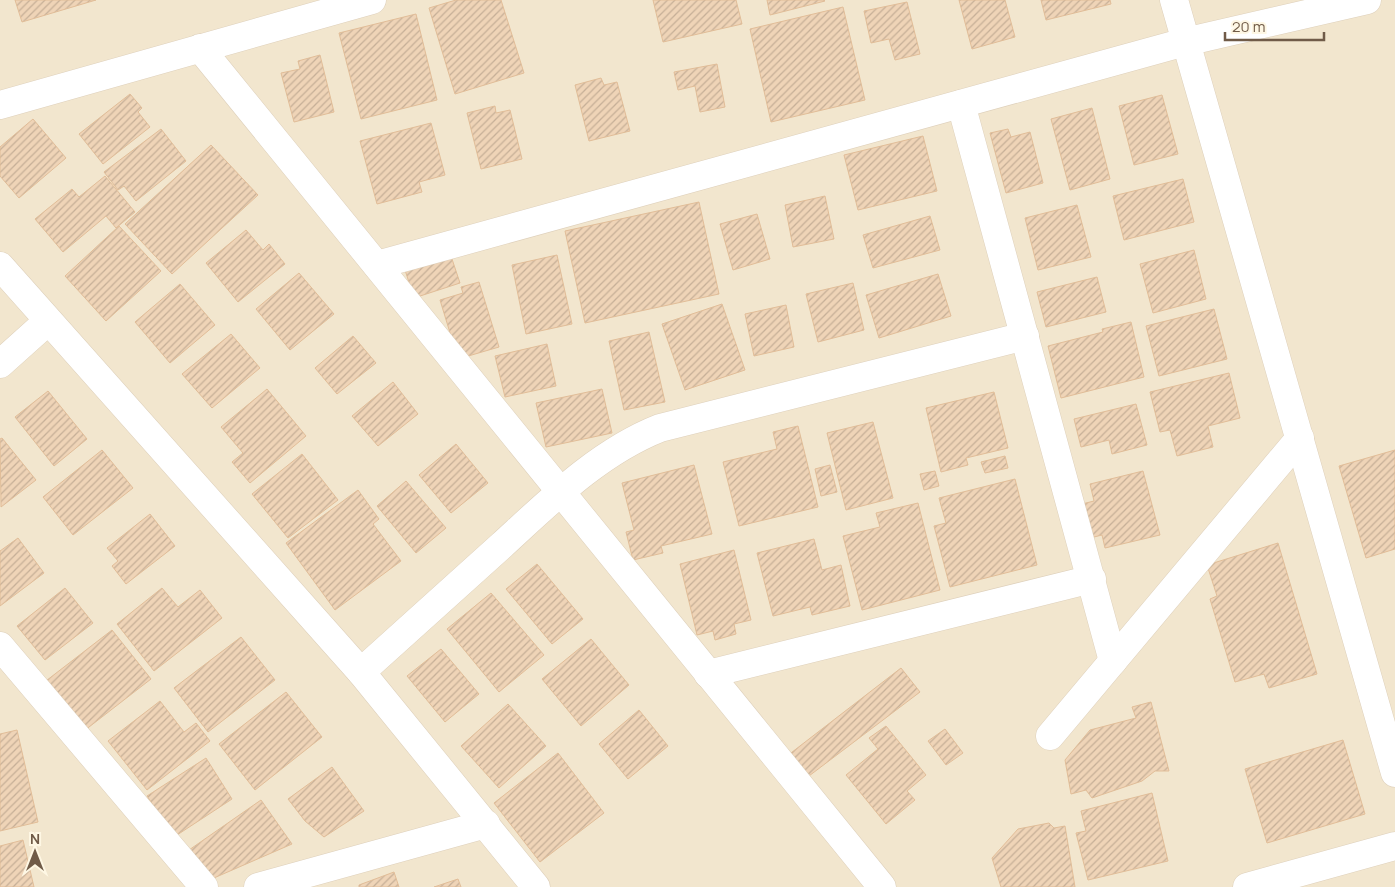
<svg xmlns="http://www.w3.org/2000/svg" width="1395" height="887" viewBox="0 0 1395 887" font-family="Manrope,sans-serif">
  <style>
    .residential { fill: #f2e6ce }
    .building { fill: url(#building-hatch); stroke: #e1bd98 }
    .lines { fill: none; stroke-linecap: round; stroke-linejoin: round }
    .minor-casing { stroke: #ded0bb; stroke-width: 29 }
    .minor { stroke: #fff; stroke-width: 28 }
  </style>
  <defs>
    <pattern id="building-hatch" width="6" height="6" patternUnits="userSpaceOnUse" patternTransform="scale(1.25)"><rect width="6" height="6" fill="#efd4b7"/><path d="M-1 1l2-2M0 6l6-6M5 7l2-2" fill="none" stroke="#c6af97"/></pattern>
  </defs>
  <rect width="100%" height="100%" fill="#fbf3df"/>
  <rect class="residential" x="0" y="0" width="1395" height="887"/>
  <g class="building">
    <polygon points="15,0 96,0 22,22"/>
    <polygon points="456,0 501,0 524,73 455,94 429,8"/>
    <polygon points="653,0 736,0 742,24 663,42"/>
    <polygon points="767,0 824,0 825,1 770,15"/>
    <polygon points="959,0 1005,0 1015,37 972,49"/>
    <polygon points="1041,0 1110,0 1111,4 1046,20"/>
    <polygon points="907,2 920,54 895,60 889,39 871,43 864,11"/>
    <polygon points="843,7 865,100 771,122 750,29"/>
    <polygon points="416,14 437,100 361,119 339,33"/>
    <polygon points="320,55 334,112 294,122 281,73 300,69 298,61"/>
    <polygon points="717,64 725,107 700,112 695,86 678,90 674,72"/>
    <polygon points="601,78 604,85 617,82 630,131 589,141 575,85"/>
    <polygon points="130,94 142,108 138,112 150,127 103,164 79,134"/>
    <polygon points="1162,95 1178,154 1134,165 1119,106"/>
    <polygon points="495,106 496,113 510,110 522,159 481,169 467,113"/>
    <polygon points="1092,108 1110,179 1070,190 1051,119"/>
    <polygon points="33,119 66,158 19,198 0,176 0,147"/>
    <polygon points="431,123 445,175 419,182 422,192 377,204 360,141"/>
    <polygon points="161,129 186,161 136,201 124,186 118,190 104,172"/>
    <polygon points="1008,129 1011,137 1030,132 1043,183 1006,193 990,133"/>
    <polygon points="923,136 937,191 858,210 844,155"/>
    <polygon points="211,145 258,195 172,274 125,224"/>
    <polygon points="105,176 135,212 116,228 106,216 63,252 35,219 72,189 79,197"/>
    <polygon points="1183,179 1194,222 1124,240 1113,196"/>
    <polygon points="825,196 834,239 793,247 785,205"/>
    <polygon points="699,202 719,294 585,323 565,231"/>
    <polygon points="1077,205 1091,257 1038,270 1025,218"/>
    <polygon points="757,214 770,259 733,270 720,224"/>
    <polygon points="930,216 940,250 873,268 863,235"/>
    <polygon points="119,226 161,271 106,321 65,276"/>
    <polygon points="246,230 263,250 269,244 285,264 238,302 206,263"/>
    <polygon points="1194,250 1206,299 1153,313 1140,264"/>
    <polygon points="557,255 572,324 526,334 512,265"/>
    <polygon points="451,256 460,283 414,298 405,270"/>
    <polygon points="299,273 334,314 290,350 256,309"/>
    <polygon points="938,274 951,316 879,338 866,295"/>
    <polygon points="1097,277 1106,312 1046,327 1037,292"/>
    <polygon points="479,282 499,347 458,359 440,300 463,293 461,287"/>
    <polygon points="853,283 864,330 818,342 806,294"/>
    <polygon points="180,284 215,325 170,363 135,322"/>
    <polygon points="722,304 745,370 685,390 662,324"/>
    <polygon points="786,305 794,347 754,356 745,314"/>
    <polygon points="1214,309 1227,359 1159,376 1146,326"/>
    <polygon points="1131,322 1144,377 1061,398 1048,346 1103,332 1102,329"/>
    <polygon points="649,332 665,402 624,410 609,341"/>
    <polygon points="231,334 260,368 212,408 182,374"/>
    <polygon points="353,336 376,363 337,394 315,368"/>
    <polygon points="547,344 556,386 505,397 495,356"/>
    <polygon points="1229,373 1240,418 1208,426 1213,447 1177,456 1170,430 1160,432 1150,392"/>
    <polygon points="393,382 418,414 378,446 352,416"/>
    <polygon points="267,389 306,436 250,483 232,462 243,453 221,427"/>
    <polygon points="602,389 612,433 546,447 536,403"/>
    <polygon points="48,391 87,439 54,466 15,417"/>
    <polygon points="994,392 1008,448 966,458 968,465 941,472 926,408"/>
    <polygon points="1136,404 1147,445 1112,454 1109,440 1081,447 1074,419"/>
    <polygon points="873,422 893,498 846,510 827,433"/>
    <polygon points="798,426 818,507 739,526 723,462 777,449 773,432"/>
    <polygon points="2,438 36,480 1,507 0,439"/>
    <polygon points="456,444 488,483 451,513 419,475"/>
    <polygon points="102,450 133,488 73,535 43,497"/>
    <polygon points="1395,450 1395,549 1366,558 1339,466"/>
    <polygon points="302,454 338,500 288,538 252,494"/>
    <polygon points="1005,456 1008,468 985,473 981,462"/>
    <polygon points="694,465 712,534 661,546 663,553 633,560 626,532 634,530 622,483"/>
    <polygon points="830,465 837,492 821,496 815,469"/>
    <polygon points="935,471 939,486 924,490 920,474"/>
    <polygon points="1143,471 1160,535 1105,548 1102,535 1082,540 1074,506 1094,501 1090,484"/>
    <polygon points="1015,479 1037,565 950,587 934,526 946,523 939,498"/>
    <polygon points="406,481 446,528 416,553 377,506"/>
    <polygon points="358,490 379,519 373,524 401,561 335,610 286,543"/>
    <polygon points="918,503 940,590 862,610 843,536 880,527 876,513"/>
    <polygon points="150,514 175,546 126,584 112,566 118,561 107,548"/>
    <polygon points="18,538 44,573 0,606 0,551"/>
    <polygon points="814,539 822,570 841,565 850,606 812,615 810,607 773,616 757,553"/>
    <polygon points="1278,543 1317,674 1269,688 1264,674 1235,682 1210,599 1217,596 1207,565"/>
    <polygon points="734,550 751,620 734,624 736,634 715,640 713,631 697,635 680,564"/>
    <polygon points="537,564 583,619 552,644 506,589"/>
    <polygon points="65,588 93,623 45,660 17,626"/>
    <polygon points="162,588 178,607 200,590 222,618 154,671 117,624"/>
    <polygon points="491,593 544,655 499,692 447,629"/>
    <polygon points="112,630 151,679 80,734 42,684"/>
    <polygon points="241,637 275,680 208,732 174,688"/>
    <polygon points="591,639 629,685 581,726 542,679"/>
    <polygon points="441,649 479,694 445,722 407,676"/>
    <polygon points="901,668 920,692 805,779 787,756"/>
    <polygon points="286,692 322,737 255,790 219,744"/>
    <polygon points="160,701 184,732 196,723 210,741 147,790 108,741"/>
    <polygon points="1151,702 1169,771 1155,771 1142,781 1092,798 1086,790 1071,794 1065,760 1090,730 1136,718 1132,707"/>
    <polygon points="508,704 546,746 499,788 461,746"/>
    <polygon points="639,710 668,746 628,779 599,744"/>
    <polygon points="886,726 926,775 907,791 915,800 886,824 846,775 878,749 869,738"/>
    <polygon points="945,729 963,753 946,765 928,741"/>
    <polygon points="17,730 38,822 0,831 0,734"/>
    <polygon points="1343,740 1365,814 1267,843 1245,769"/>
    <polygon points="558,753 604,813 540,862 494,803"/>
    <polygon points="206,758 232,799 174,837 147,796"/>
    <polygon points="332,767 364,811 324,837 305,821 288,799"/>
    <polygon points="1152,793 1168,861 1088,880 1076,833 1086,831 1081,811"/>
    <polygon points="261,800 292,844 207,881 189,850"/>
    <polygon points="1049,823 1054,828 1065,826 1075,887 1001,887 992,858 1018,829"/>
    <polygon points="23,840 34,887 0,887 0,846"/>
    <polygon points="394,872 399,887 359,887 359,885"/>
    <polygon points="458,879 461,887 434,887"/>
  </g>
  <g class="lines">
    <g class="minor-casing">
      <g id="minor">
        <polyline points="1174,0 1395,773"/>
        <polyline points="200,48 882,887"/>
        <polyline points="961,104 1113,661"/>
        <polyline points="0,105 372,0"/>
        <polyline points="377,265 1185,42 1367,0"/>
        <polyline points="0,266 361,672 536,887"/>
        <polyline points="0,364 48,321"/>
        <polyline points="0,646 204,887"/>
        <path d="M361,672C408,630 455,587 502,545C550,501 599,452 660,428L1025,336"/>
        <polyline points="708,674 1092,579"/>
        <polyline points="1050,736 1300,438"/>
        <polyline points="258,887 486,824"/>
        <polyline points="1247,887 1395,846"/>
      </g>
    </g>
    <use href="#minor" class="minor"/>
  </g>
  <g transform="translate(35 852)" stroke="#fef7e4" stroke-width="4" paint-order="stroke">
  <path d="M0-4L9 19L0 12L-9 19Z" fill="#705b48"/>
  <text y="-8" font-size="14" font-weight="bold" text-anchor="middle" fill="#705b48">N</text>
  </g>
  <path d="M1225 32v8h99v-8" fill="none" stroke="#705b48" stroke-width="2.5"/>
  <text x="1232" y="32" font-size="15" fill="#705b48" stroke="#fef7e4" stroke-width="4" paint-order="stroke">20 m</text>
</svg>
